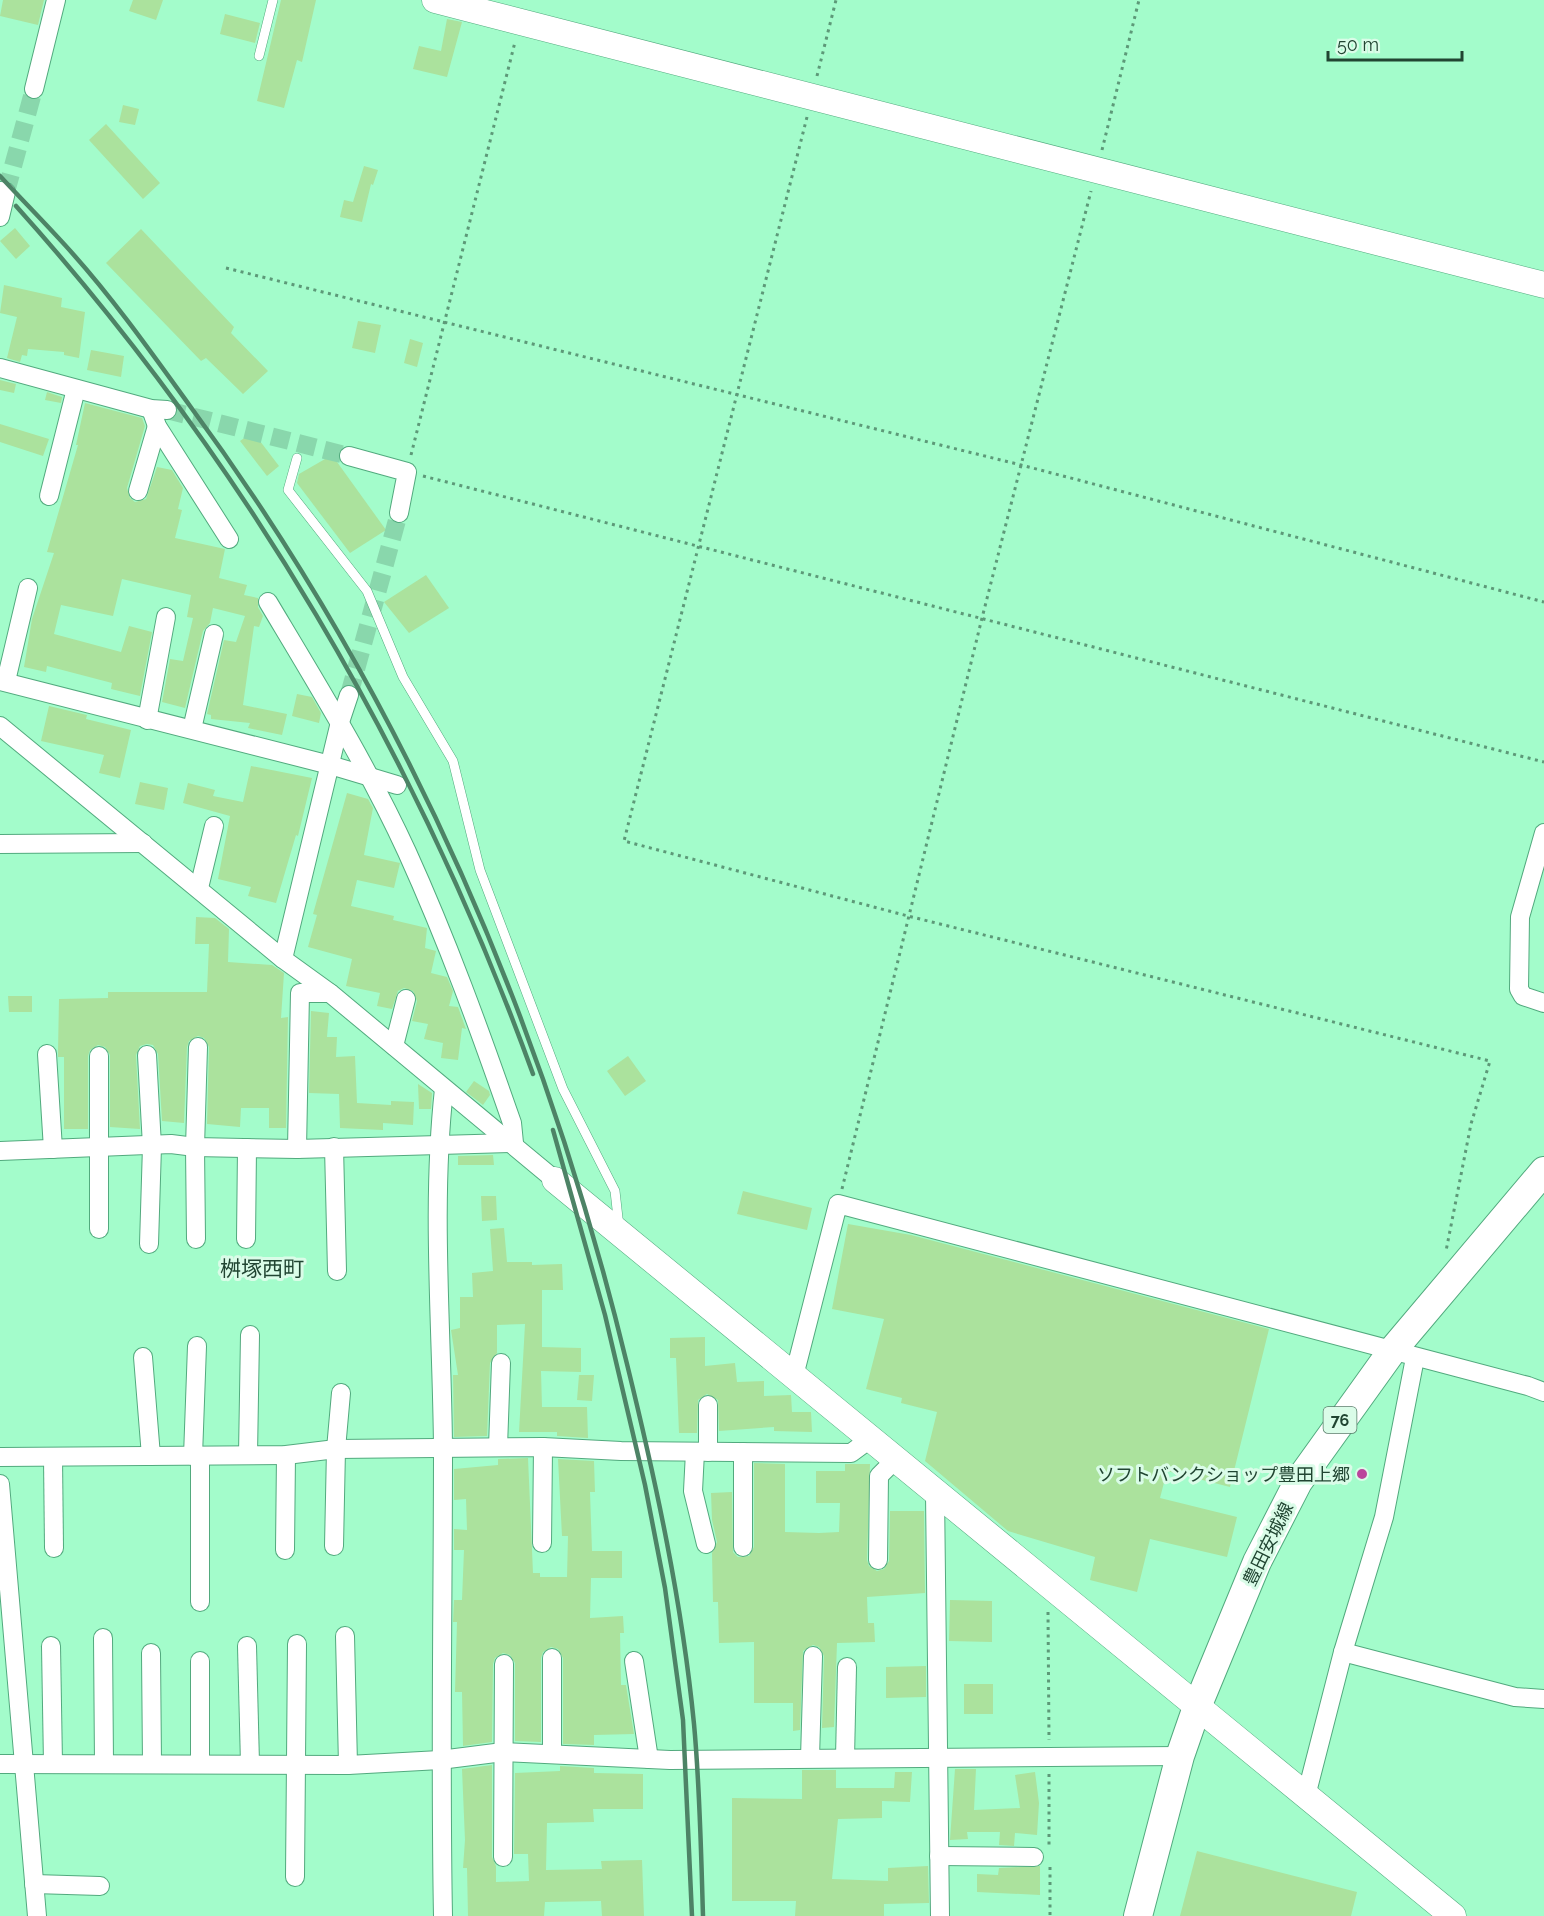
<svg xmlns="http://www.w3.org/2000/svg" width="1544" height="1916" viewBox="0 0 1544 1916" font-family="Raleway,'Noto Sans JP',sans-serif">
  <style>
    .building { fill: #abe29d }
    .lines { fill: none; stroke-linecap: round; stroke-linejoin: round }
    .street-tunnel { stroke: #89d7ac; stroke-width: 18; stroke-dasharray: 18 9; stroke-linecap: butt }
    .lane-casing { stroke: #52aa7e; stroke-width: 10 }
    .street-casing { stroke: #52aa7e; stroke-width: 20 }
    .secondary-casing { stroke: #52aa7e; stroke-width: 27 }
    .primary-casing { stroke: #52aa7e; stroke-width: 30 }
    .path { stroke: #5d9978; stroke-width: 3; stroke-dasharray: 3 4.5; stroke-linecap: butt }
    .lane { stroke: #fff; stroke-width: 9 }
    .street { stroke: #fff; stroke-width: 18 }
    .secondary { stroke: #fff; stroke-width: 26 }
    .primary { stroke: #fff; stroke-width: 28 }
    .rail { stroke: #4d8366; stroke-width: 4.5 }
    .poi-dot { fill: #bb459c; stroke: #dafce8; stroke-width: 2 }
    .labels { text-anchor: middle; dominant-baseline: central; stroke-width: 6; stroke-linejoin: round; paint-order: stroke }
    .shield { fill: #dafce8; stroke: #587c69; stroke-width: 1.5 }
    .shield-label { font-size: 16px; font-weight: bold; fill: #214532 }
    .poi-label { font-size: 18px; fill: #214532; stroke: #dafce8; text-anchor: end }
    .street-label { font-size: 18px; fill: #214532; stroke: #dafce8 }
    .quarter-label { font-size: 21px; fill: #214532; stroke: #dafce8 }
  </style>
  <rect width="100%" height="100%" fill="#a3fccb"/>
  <g class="building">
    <polygon points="3,0 44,0 38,25 0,16"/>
    <polygon points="133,0 163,0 156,20 129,11"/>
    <polygon points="281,0 316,0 302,62 297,60 284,108 257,101"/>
    <polygon points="225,14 260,23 255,43 220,34"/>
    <polygon points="447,19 462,22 447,77 413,69 419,46 441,51"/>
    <polygon points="123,105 139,109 135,125 119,122"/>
    <polygon points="106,124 160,183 143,199 89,140"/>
    <polygon points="364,166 378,170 373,185 371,184 362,222 340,217 344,200 353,202"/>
    <polygon points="15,228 30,246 16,259 0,241"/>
    <polygon points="141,229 234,327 231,333 268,371 243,394 206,358 201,361 106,263"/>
    <polygon points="4,285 62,298 61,307 85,312 79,358 64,355 64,352 28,349 27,356 22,355 20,362 7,358 17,317 0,313"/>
    <polygon points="358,321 381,325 375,353 352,348"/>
    <polygon points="410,339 423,343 417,367 404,363"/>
    <polygon points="91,350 124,356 121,377 87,370"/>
    <polygon points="0,380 16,384 14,393 0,390"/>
    <polygon points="47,392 62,397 61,403 45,400"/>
    <polygon points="85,403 142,418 145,426 127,488 130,498 135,502 146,499 157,467 172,470 183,488 178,509 182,510 175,538 225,549 219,578 247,585 244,595 258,598 258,607 263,616 259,627 254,626 243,705 287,714 282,735 248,728 250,723 211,719 211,715 207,714 224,640 236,642 245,616 213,608 210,623 203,631 185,708 162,702 170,659 183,661 193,618 187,617 191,595 122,579 113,616 61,605 54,634 121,652 129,626 152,632 140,696 111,689 112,683 47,666 46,672 24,667 32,619 54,553 47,552 78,445 76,445"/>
    <polygon points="0,424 49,439 43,456 0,442"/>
    <polygon points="253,432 279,466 267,476 240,441"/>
    <polygon points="332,455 386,530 350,553 297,483 299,474"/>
    <polygon points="426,575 449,608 409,633 384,602"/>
    <polygon points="297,694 312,697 321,713 319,723 292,716"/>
    <polygon points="49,706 87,715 86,719 131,730 120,778 99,773 104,755 41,741"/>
    <polygon points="251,766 312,778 298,836 296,835 276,903 248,896 251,887 218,879 230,816 183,803 188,783 215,790 213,796 243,802"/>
    <polygon points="140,782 168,788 164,810 135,804"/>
    <polygon points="347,793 368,799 373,808 364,855 400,863 394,888 357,880 351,906 394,916 393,920 427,928 425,948 436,951 431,973 447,977 453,991 449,1006 458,1007 466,1029 462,1028 458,1060 441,1058 443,1043 424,1039 428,1024 412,1021 417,1001 413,991 404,988 398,991 392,1009 377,1006 380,993 346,986 352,959 308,947 317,915 313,914"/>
    <polygon points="196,917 215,918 229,929 228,962 272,965 284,973 281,1018 288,1017 286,1128 269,1128 269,1108 241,1108 240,1127 207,1124 209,1047 204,1038 198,1036 189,1041 187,1047 184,1123 162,1121 158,1054 153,1045 147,1044 140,1046 136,1055 140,1129 110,1127 110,1055 105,1047 98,1045 90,1050 88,1056 88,1129 64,1129 64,1057 58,1057 58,1052 59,999 108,998 108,992 207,992 209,944 195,944"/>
    <polygon points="8,996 32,996 32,1012 9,1012"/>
    <polygon points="311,1011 329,1013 327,1037 337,1037 336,1057 355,1056 357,1103 391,1105 391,1101 414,1102 413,1125 383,1123 383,1130 340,1128 339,1094 309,1093"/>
    <polygon points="628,1056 646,1081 625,1096 607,1071"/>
    <polygon points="474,1081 489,1091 490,1095 483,1105 466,1092"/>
    <polygon points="418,1084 432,1093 431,1109 419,1109"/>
    <polygon points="493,1155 494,1165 458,1165 458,1156"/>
    <polygon points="743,1191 812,1208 807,1230 737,1214"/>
    <polygon points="481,1196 496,1196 497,1220 482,1221"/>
    <polygon points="848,1224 911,1235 1269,1329 1230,1487 1167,1471 1160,1498 1237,1517 1227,1557 1150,1539 1137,1592 1090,1580 1095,1557 1008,1531 925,1461 937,1412 901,1403 902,1398 866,1389 884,1319 832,1309"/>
    <polygon points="504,1228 507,1262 532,1262 532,1265 562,1264 563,1290 542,1290 542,1347 581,1348 581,1372 541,1371 542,1407 587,1407 588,1438 557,1436 557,1432 519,1432 525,1324 497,1325 497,1353 490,1363 487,1436 454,1437 453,1375 458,1375 451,1330 460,1328 460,1297 473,1297 472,1273 493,1271 490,1229"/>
    <polygon points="705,1337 705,1366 735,1363 737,1382 764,1381 764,1396 791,1395 792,1412 811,1412 812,1432 774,1431 774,1427 719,1431 718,1400 707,1394 698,1400 697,1433 679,1433 676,1358 670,1358 670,1338"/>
    <polygon points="579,1375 594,1375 592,1401 577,1400"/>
    <polygon points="528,1458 533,1573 540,1573 540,1577 567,1577 568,1536 562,1536 558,1459 594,1461 595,1492 590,1492 592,1551 622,1551 622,1578 591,1578 590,1618 623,1616 624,1633 620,1633 621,1685 626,1685 634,1734 594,1735 594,1745 563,1744 563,1658 558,1649 551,1647 543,1652 541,1658 541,1742 515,1741 515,1663 510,1655 503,1653 495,1658 493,1664 492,1742 463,1746 462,1692 455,1692 457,1622 453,1622 454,1600 462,1600 464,1550 454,1550 454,1529 467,1530 466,1499 454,1500 454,1469 498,1465 498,1459"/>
    <polygon points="754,1463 785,1464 785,1532 819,1533 839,1532 840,1503 816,1503 816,1471 845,1471 845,1464 870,1464 867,1560 869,1566 877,1571 884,1569 889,1561 890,1511 924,1511 925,1593 867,1597 868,1623 874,1623 875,1642 837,1643 834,1727 822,1728 824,1656 819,1647 813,1645 803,1651 800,1730 793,1731 793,1703 754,1703 754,1642 719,1643 718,1602 713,1602 712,1553 717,1542 712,1520 711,1493 732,1492 733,1552 738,1557 749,1556 754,1547"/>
    <polygon points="950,1600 992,1601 992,1642 949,1641"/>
    <polygon points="926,1666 926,1697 886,1698 886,1667"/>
    <rect x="964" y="1684" width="29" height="30"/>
    <polygon points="492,1765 492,1857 496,1866 496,1882 529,1881 528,1854 514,1854 515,1773 560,1771 560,1766 594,1768 594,1773 643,1774 643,1809 593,1809 594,1822 547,1823 546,1870 602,1869 601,1861 642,1860 644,1916 602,1916 601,1901 545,1902 544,1916 468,1916 467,1868 463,1868 465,1840 462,1769"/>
    <polygon points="955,1769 976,1769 974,1810 1020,1808 1015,1775 1035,1772 1039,1803 1037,1835 1015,1833 1014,1846 999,1845 1000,1832 967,1832 968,1839 950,1840"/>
    <polygon points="802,1770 836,1770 836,1788 894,1788 895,1772 912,1772 910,1802 882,1801 882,1818 838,1819 832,1879 888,1881 888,1868 928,1866 929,1903 884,1904 884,1916 795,1916 796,1901 732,1901 732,1798 802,1799"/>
    <polygon points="1197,1851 1357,1892 1351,1916 1180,1916"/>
    <polygon points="1040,1866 1040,1895 977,1892 977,1874 998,1875 999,1868"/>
  </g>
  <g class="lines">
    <g class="street-tunnel">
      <polyline points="6,192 34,89"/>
      <polyline points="167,410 349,456"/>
      <polyline points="349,695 399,513"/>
    </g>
    <g class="lane-casing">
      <g id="lane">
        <polyline points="259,56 273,0"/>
        <polyline points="297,458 288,490 367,591 403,677 453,761 480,870 563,1089 615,1191 619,1227"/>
      </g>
    </g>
    <g class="street-casing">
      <g id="street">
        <polyline points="34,89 56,0"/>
        <polyline points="0,191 6,192 0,217"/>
        <polyline points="0,368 151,409 167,410"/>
        <polyline points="151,409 157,426 229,539"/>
        <polyline points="349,456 407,472 399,513"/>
        <polyline points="138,491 157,426"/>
        <polyline points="49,496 76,389"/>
        <polyline points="0,681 330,765 397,785"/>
        <polyline points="6,681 28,588"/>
        <polyline points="147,720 166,617"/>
        <polyline points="0,726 283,959 330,993 555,1180"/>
        <polyline points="192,729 214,634"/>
        <polyline points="1544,833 1520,917 1519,989 1523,996 1544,1003"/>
        <polyline points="0,844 143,843"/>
        <polyline points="199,888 214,826"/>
        <polyline points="283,959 340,722 349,695"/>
        <polyline points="394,1046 406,999"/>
        <polyline points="47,1054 53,1149"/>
        <polyline points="147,1055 152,1146 149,1244"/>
        <polyline points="334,1147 337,1271"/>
        <polyline points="297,1149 300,993 330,993"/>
        <path d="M0,1151L171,1144L195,1147L297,1149L514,1143L512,1123C480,1031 447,940 407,852C367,765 317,684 268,602"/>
        <polyline points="99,1229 99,1056"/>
        <polyline points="196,1239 195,1147 198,1047"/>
        <polyline points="246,1239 247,1148"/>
        <polyline points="143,1357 151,1456"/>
        <polyline points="794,1376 838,1204 1528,1386 1544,1392"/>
        <polyline points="498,1447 501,1363"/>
        <polyline points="695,1452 693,1491 706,1544"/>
        <polyline points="708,1452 708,1405"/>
        <polyline points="248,1455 250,1335"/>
        <polyline points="193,1456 197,1346"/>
        <polyline points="0,1457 286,1455 336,1449 543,1447 621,1451 851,1453 870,1439"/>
        <polyline points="53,1457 54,1548"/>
        <polyline points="0,1484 37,1916"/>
        <polyline points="935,1493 940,1916"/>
        <polyline points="542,1543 543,1447"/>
        <polyline points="334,1546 336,1449 341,1393"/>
        <polyline points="743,1547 743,1452"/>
        <polyline points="285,1550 286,1455"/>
        <polyline points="878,1560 879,1476 895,1460"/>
        <polyline points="200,1602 200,1456"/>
        <polyline points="345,1636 348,1765"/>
        <polyline points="103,1638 104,1764"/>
        <polyline points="51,1646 53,1764"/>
        <polyline points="247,1646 250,1764"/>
        <polyline points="1343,1652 1515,1697 1544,1699"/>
        <polyline points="151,1653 152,1764"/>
        <polyline points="552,1658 552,1754"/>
        <polyline points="634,1661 649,1759"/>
        <polyline points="810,1758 813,1656"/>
        <polyline points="845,1758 847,1667"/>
        <polyline points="0,1764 348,1765 440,1760 503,1752 670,1760 1180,1756"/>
        <polyline points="200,1764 200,1661"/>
        <polyline points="1306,1796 1343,1652 1384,1517 1415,1358"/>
        <polyline points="939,1856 1034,1857"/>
        <polyline points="503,1857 504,1664"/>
        <polyline points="295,1877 297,1644"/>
        <polyline points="34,1884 100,1886"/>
        <path d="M443,1916C440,1760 443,1604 443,1448C442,1329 431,1208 444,1089"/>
      </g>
    </g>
    <g class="secondary-casing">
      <g id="secondary">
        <polyline points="435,0 1544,285"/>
        <polyline points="555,1180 1453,1916"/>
      </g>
    </g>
    <g class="primary-casing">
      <polyline id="primary" points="1138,1916 1180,1756 1197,1707 1257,1562 1298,1482 1392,1351 1544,1171"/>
    </g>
    <g class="path">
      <polyline points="817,76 836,0"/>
      <polyline points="807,117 624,841 908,916 1490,1061 1471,1124 1446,1251"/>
      <polyline points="1102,150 1139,0"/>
      <polyline points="226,268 1021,465 1544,602"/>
      <polyline points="411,455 515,42"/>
      <polyline points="423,476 1544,762"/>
      <polyline points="842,1189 982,618 1091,191"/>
      <polyline points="1048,1612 1049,1740"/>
      <polyline points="1049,1774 1049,1848"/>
      <polyline points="1050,1867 1050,1916"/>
    </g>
    <use href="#lane" class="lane"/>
    <use href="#street" class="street"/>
    <use href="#secondary" class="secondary"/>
    <use href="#primary" class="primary"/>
    <g class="rail">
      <path d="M0,176C24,202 49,227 73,254C115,301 153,355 190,406C402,694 543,1017 627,1364C656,1482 682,1602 694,1724C700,1788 701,1852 703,1916"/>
      <path d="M16,206C243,459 417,754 533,1074"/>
      <polyline points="553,1130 605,1315 645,1485 665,1588 683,1720 692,1916"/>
    </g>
  </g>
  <circle class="poi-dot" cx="1362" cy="1474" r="6"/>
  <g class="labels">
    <rect class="shield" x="1323.5" y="1407" width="33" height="26" rx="4.5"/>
    <g class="shield-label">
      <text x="1340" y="1420">76</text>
    </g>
    <g class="poi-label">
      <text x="1350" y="1474">ソフトバンクショップ豊田上郷</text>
    </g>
    <g class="street-label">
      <text transform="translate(1268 1544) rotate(-64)">豊田安城線</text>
    </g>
    <g class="quarter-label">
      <text x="262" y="1268">桝塚西町</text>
    </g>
  </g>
  <path d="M1328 51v9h134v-9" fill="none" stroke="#214532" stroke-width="3"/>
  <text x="1337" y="51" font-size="18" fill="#214532" stroke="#dafce8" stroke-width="4.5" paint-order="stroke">50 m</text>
</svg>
